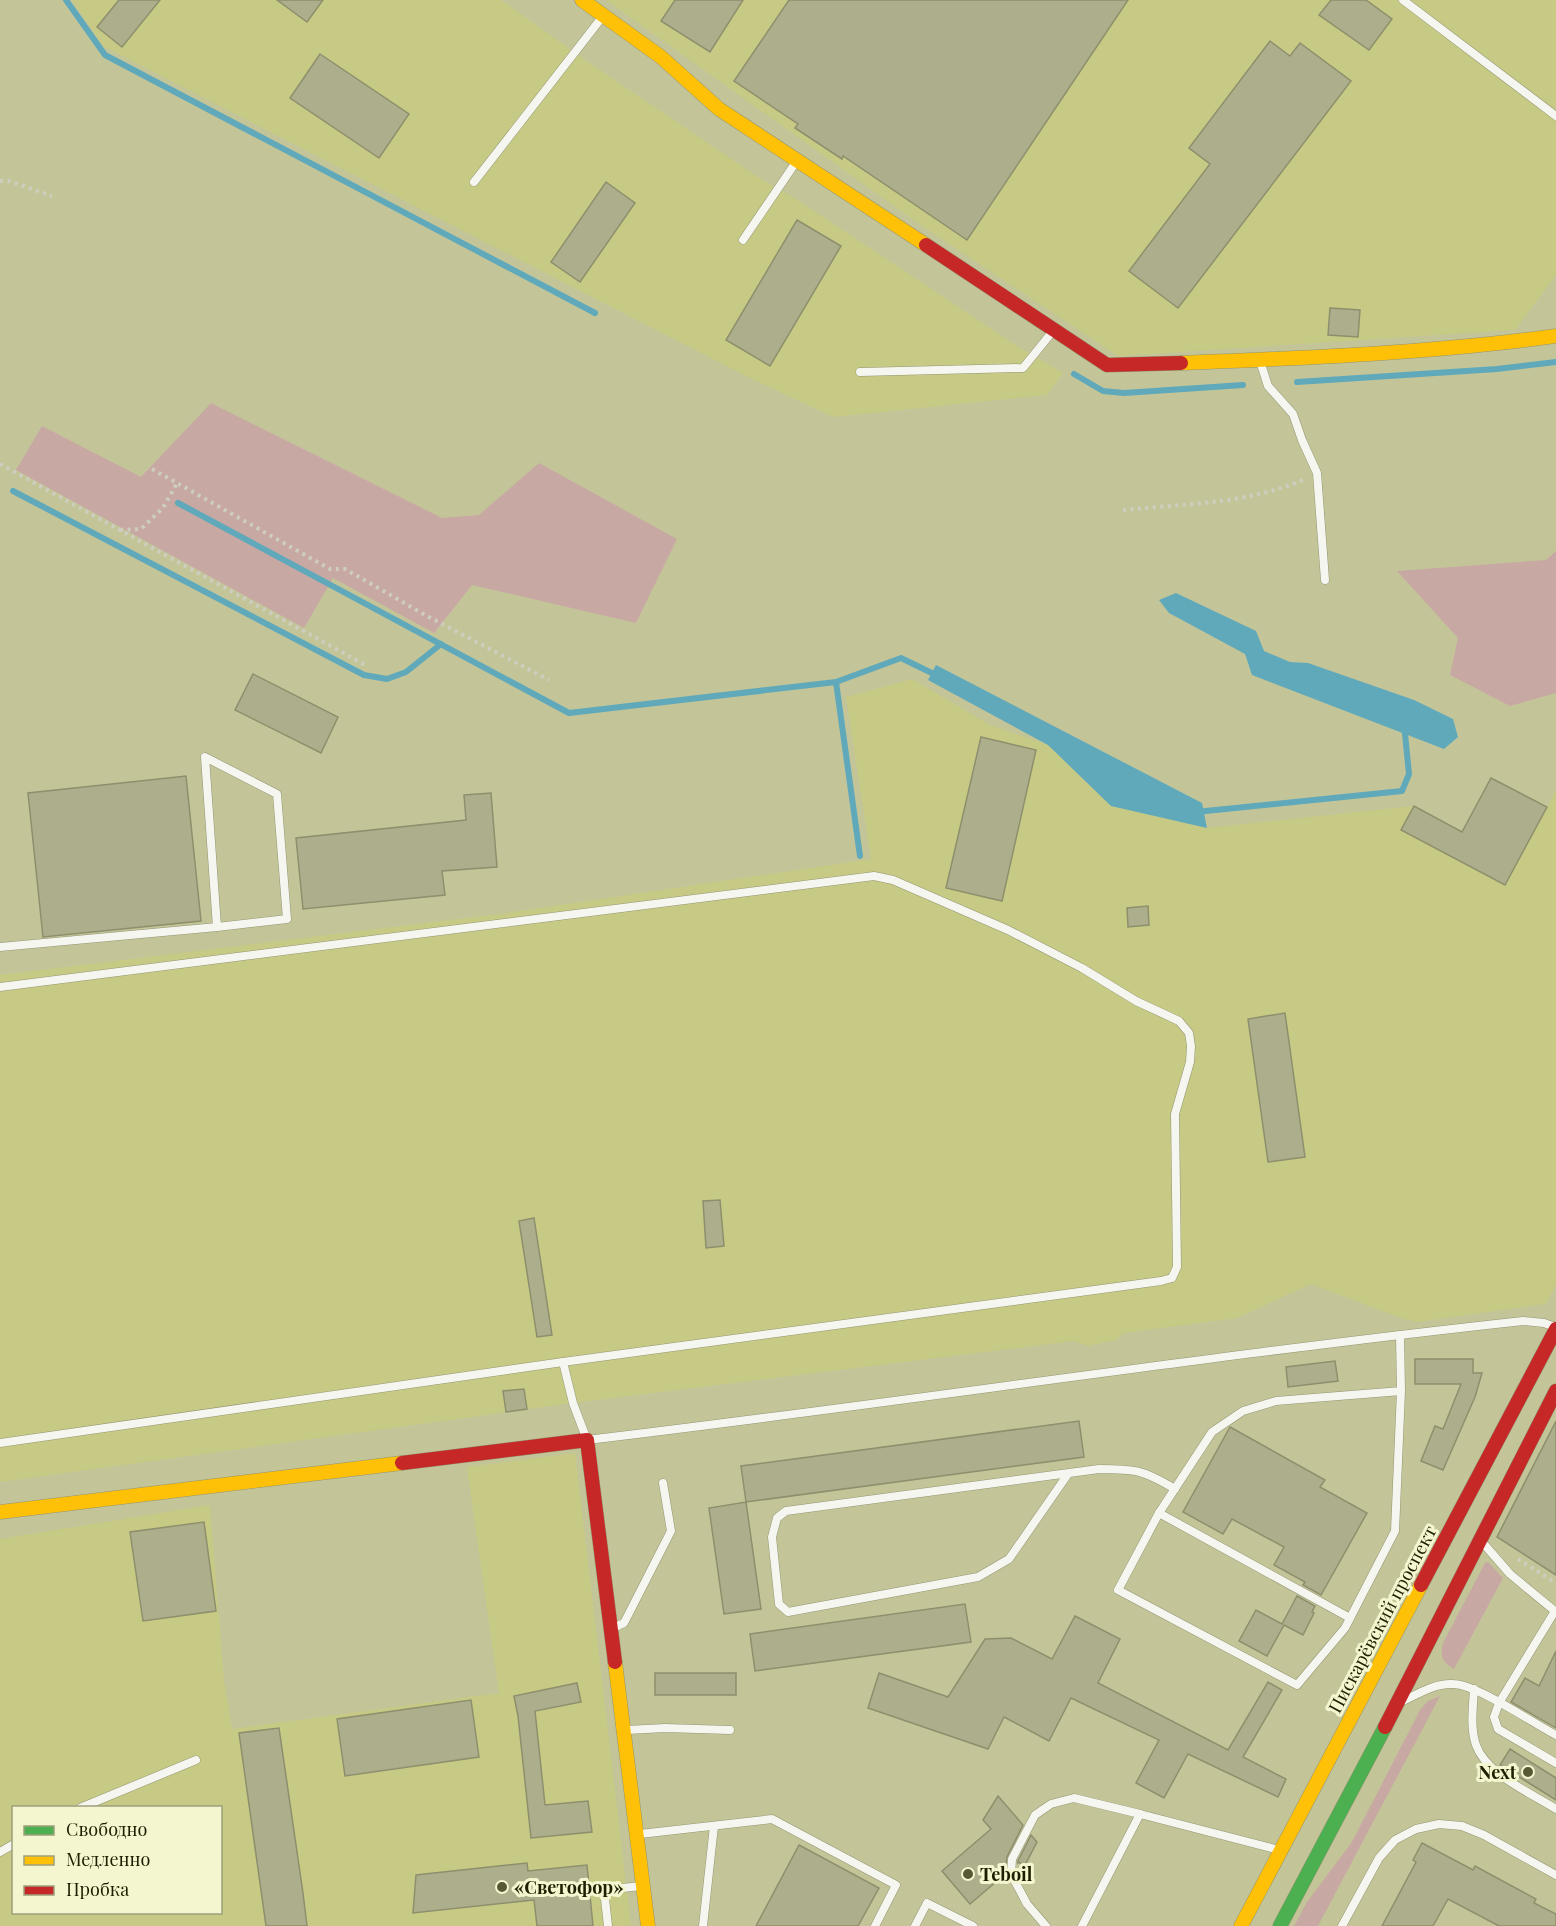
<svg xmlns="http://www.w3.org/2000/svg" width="1556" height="1926" viewBox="0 0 1556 1926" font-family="'Playfair Display',serif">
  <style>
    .built { fill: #c7ca85; fill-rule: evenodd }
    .green { fill: #c8a8a3 }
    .water { fill: #60a9bb }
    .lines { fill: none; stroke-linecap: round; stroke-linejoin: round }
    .stream { stroke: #60a9bb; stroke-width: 6 }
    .building { fill: #adae8b; stroke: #8e8f6c; stroke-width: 1.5 }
    .lane-casing { stroke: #949571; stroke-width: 9 }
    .fast-casing { stroke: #949571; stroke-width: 15 }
    .slow-casing { stroke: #949571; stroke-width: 15 }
    .jam-casing { stroke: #949571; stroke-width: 15 }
    .path { stroke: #cecec0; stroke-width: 4; stroke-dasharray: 3 4.5; stroke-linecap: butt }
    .lane { stroke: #f6f6f0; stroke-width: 8 }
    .fast { stroke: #4caf50; stroke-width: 14 }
    .slow { stroke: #ffc107; stroke-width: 14 }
    .jam { stroke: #c62828; stroke-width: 14 }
    .poi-dot { fill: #585836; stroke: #f3f6ce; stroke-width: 2 }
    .labels { text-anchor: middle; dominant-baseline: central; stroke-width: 6; stroke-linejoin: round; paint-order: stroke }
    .street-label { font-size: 18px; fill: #1e1e00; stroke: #f3f6ce }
    .poi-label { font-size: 18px; font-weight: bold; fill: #1e1e00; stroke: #f3f6ce; text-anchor: start }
  </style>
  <rect width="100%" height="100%" fill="#c3c599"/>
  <g class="built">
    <polygon points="72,0 501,0 591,64 761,179 793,197 1017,346 1063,373 1047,395 833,417 746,376 103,46"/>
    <polygon points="606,0 1556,0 1556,275 1515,330 1118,356 922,226"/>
    <polygon points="912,679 990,725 1048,745 1111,806 1207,828 1414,806 1462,831 1491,778 1547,807 1556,790 1556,1285 1546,1304 1417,1322 1401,1318 1311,1284 1237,1318 1124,1333 1116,1340 1088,1346 1074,1341 573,1403 0,1482 0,975 507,913 871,859 846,697"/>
    <path d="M575,1453L631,1926H0V1539L210,1505L224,1680L232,1729L499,1693L467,1467ZM14,1808H220V1912H14Z"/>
  </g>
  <g class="green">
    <polygon points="211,403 442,518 479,515 539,463 677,539 636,623 472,585 434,633 333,578 304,628 16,470 42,426 141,477"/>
    <polygon points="1556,551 1556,693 1510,706 1450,675 1458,638 1397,571 1546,560"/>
    <path d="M1488,1562L1503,1578L1454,1669C1442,1662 1440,1657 1443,1643L1485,1563Z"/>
    <polygon points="1440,1696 1318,1926 1294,1926 1307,1902 1352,1842 1420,1710 1428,1701"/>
  </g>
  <g class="water">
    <polygon points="1176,593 1256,631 1264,651 1290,662 1308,663 1414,700 1453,719 1458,737 1444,749 1252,675 1245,654 1169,613 1159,600"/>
    <polygon points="936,665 1202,803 1207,828 1111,806 1048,745 928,680"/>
  </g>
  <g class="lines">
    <g class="stream">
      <polyline points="66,0 105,55 595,313"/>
      <polyline points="1074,374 1103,391 1124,393 1243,385"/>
      <polyline points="1297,382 1497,369 1556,362"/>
      <polyline points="13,491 364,675 387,679 406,672 441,644"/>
      <polyline points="178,503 569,713 836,682 860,856"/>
      <polyline points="836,682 901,658 938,676"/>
      <polyline points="1196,812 1402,791 1409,774 1405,734"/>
    </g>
  </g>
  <g class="building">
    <polygon points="119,0 160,0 122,47 97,27"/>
    <polygon points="277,0 323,0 307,22"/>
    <polygon points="675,0 743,0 710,52 661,21"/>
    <polygon points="789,0 1128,0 967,240 843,156 842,159 795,128 798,124 734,81"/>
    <polygon points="1331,0 1366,0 1392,19 1369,50 1319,15"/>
    <polygon points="1270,41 1290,56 1300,43 1351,81 1178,308 1129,271 1210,164 1189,148"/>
    <polygon points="320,54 409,114 379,158 290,98"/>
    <polygon points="606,182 635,203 580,282 551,262"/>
    <polygon points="797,220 841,246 770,366 726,340"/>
    <polygon points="1330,308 1360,310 1358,337 1328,335"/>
    <polygon points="253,674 338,717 321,753 235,710"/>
    <polygon points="981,737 1036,750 1002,901 946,888"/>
    <polygon points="186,776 201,921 43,937 28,793"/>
    <polygon points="1491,778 1547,807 1505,885 1401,830 1414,806 1462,832"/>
    <polygon points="491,793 497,867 442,871 445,895 303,909 296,838 466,820 464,795"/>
    <polygon points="1148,906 1149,925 1128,927 1127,908"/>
    <polygon points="1285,1013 1305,1157 1268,1162 1248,1019"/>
    <polygon points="720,1200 724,1246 706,1248 703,1201"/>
    <polygon points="534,1218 552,1335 537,1337 519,1221"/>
    <polygon points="1415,1359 1473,1359 1473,1373 1482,1373 1475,1397 1443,1470 1421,1461 1435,1426 1443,1429 1461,1384 1415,1384"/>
    <polygon points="1335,1361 1338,1381 1288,1387 1286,1367"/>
    <polygon points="524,1389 527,1409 506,1412 503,1391"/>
    <polygon points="1079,1421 1084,1457 746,1502 741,1466"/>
    <polygon points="1556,1421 1556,1575 1497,1537"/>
    <polygon points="1230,1427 1325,1480 1320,1487 1367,1513 1321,1595 1303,1585 1305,1582 1274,1565 1284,1547 1232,1519 1223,1534 1183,1512"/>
    <polygon points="746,1502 761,1609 724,1614 709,1508"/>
    <polygon points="204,1522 216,1611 143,1621 130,1532"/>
    <polygon points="1297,1596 1315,1606 1312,1612 1314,1613 1303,1635 1284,1625 1267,1656 1239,1641 1256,1610 1282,1624"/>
    <polygon points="965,1604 971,1642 755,1671 750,1634"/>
    <polygon points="1075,1616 1120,1639 1098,1683 1228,1750 1268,1682 1282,1690 1243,1757 1286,1779 1278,1797 1188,1754 1164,1798 1136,1783 1159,1740 1071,1698 1049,1741 1004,1717 988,1749 868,1708 879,1673 948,1697 985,1639 1011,1638 1052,1659"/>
    <polygon points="1556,1651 1556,1728 1511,1702 1525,1678 1539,1686"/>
    <rect x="655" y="1673" width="81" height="22"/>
    <polygon points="577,1683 581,1702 535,1711 545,1805 588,1801 592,1832 531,1838 518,1716 514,1696"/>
    <polygon points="471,1700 479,1757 345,1776 337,1719"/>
    <polygon points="279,1728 303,1893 307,1926 266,1926 239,1733"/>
    <polygon points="1510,1749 1556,1778 1556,1800 1500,1765"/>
    <polygon points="998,1796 1023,1825 1007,1857 1005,1874 970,1904 942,1871 991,1829 983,1820"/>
    <polygon points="1031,1835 1037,1842 1024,1867 1019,1862 1018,1863 1018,1861"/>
    <polygon points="1422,1843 1473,1870 1475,1866 1536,1899 1534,1903 1556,1914 1556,1926 1499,1926 1448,1899 1433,1926 1382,1926 1416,1862 1413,1860"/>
    <polygon points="799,1845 879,1888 858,1926 756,1926"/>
    <polygon points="527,1863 528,1871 587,1865 593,1926 537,1926 534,1900 413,1913 416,1875"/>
  </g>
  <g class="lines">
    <g class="lane-casing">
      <g id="lane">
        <polyline points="1403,0 1556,116"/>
        <polyline points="474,182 603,16"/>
        <polyline points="743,240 796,162"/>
        <polyline points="1260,361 1268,386 1293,414 1302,440 1317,473 1325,580"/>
        <polyline points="860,372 1023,368 1053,331"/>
        <polygon points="205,757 277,794 287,919 217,927"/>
        <polyline points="0,947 217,927"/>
        <polyline points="0,987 874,876 893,880 1008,930 1082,968 1136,1001 1179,1021 1189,1033 1191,1046 1190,1062 1175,1114 1177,1267 1172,1278 1161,1281 563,1362 0,1443"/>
        <polyline points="1400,1335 1401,1391 1395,1531 1345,1628 1297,1685 1118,1590 1159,1513 1212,1432 1243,1411 1276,1401 1401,1391"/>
        <path d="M563,1362L573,1403L587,1440C899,1403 1210,1355 1523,1321L1544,1323L1555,1327"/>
        <path d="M1068,1474L1009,1559L978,1577L788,1612L779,1604L772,1537L777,1518L786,1511L1099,1469C1136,1469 1143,1470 1175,1489"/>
        <polyline points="1159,1513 1350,1618"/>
        <polyline points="1483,1543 1510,1574 1556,1612"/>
        <polyline points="1555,1611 1499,1703 1494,1717 1498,1729 1556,1763"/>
        <polyline points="613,1628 624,1623 671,1531 663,1483"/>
        <path d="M1474,1689C1473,1707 1470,1728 1476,1745C1486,1774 1531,1793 1556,1809"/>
        <path d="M1405,1700C1419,1693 1436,1683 1453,1684C1476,1684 1533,1723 1556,1735"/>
        <polyline points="627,1730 665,1728 730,1730"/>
        <polyline points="80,1808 196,1760"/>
        <polyline points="640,1834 772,1819 896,1885 875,1926"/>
        <polyline points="0,1852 14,1844"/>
        <polyline points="608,1926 604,1890 641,1886"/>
        <polyline points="703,1926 714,1826"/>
        <polyline points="915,1926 927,1903 973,1926"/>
        <polyline points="1046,1926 1027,1904 1011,1874 1012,1859 1035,1815 1051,1804 1074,1798 1140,1814"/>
        <polyline points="1082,1926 1140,1814 1279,1850"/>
        <polyline points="1342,1926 1379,1858 1395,1840 1416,1829 1439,1824 1462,1826 1484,1835 1556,1875"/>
      </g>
    </g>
    <g class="fast-casing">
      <polyline id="fast" points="1280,1926 1385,1727"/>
    </g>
    <g class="slow-casing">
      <g id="slow">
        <polyline points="582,0 661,57 719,109 926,245"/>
        <path d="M1181,363C1306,358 1432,353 1556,336"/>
        <polyline points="0,1512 402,1463"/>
        <polyline points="615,1662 648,1926"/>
        <polyline points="1241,1926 1421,1585"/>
      </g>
    </g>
    <g class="jam-casing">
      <g id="jam">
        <polyline points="926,245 1107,365 1181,363"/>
        <polyline points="402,1463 587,1440 615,1662"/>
        <polyline points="1421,1585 1556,1329"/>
        <polyline points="1385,1727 1556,1391"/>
      </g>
    </g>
    <g class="path">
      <polyline points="0,181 9,181 52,196"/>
      <polyline points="0,464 367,666"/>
      <polyline points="152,469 330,569 345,569 427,616 549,680"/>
      <path d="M1123,510C1183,504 1249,504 1305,479"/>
      <polyline points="120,530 141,529 163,508 177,483"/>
      <polyline points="1518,1559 1556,1583"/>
    </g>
    <use href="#lane" class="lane"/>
    <use href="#fast" class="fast"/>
    <use href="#slow" class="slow"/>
    <use href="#jam" class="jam"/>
  </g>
  <g class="poi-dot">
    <circle cx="1528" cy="1772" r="6"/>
    <circle cx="968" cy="1874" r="6"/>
    <circle cx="502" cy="1887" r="6"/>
  </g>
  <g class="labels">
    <g class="street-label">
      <text transform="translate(1382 1619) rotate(-62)">Пискарёвский проспект</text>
    </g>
    <g class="poi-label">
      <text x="1516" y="1772" text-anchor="end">Next</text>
      <text x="980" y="1874">Teboil</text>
      <text x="514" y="1887">«Светофор»</text>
    </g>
  </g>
  <rect x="12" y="1806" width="210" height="108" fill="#f3f6ce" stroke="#9ea07c" stroke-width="1.5"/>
  <rect x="24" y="1826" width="30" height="9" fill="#4caf50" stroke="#9ea07c" stroke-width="1.5"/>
  <text x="66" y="1836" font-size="18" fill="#1e1e00">Свободно</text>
  <rect x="24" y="1856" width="30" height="9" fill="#ffc107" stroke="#9ea07c" stroke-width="1.5"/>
  <text x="66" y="1866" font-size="18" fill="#1e1e00">Медленно</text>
  <rect x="24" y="1886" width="30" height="9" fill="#c62828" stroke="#9ea07c" stroke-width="1.5"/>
  <text x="66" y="1896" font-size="18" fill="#1e1e00">Пробка</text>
</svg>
